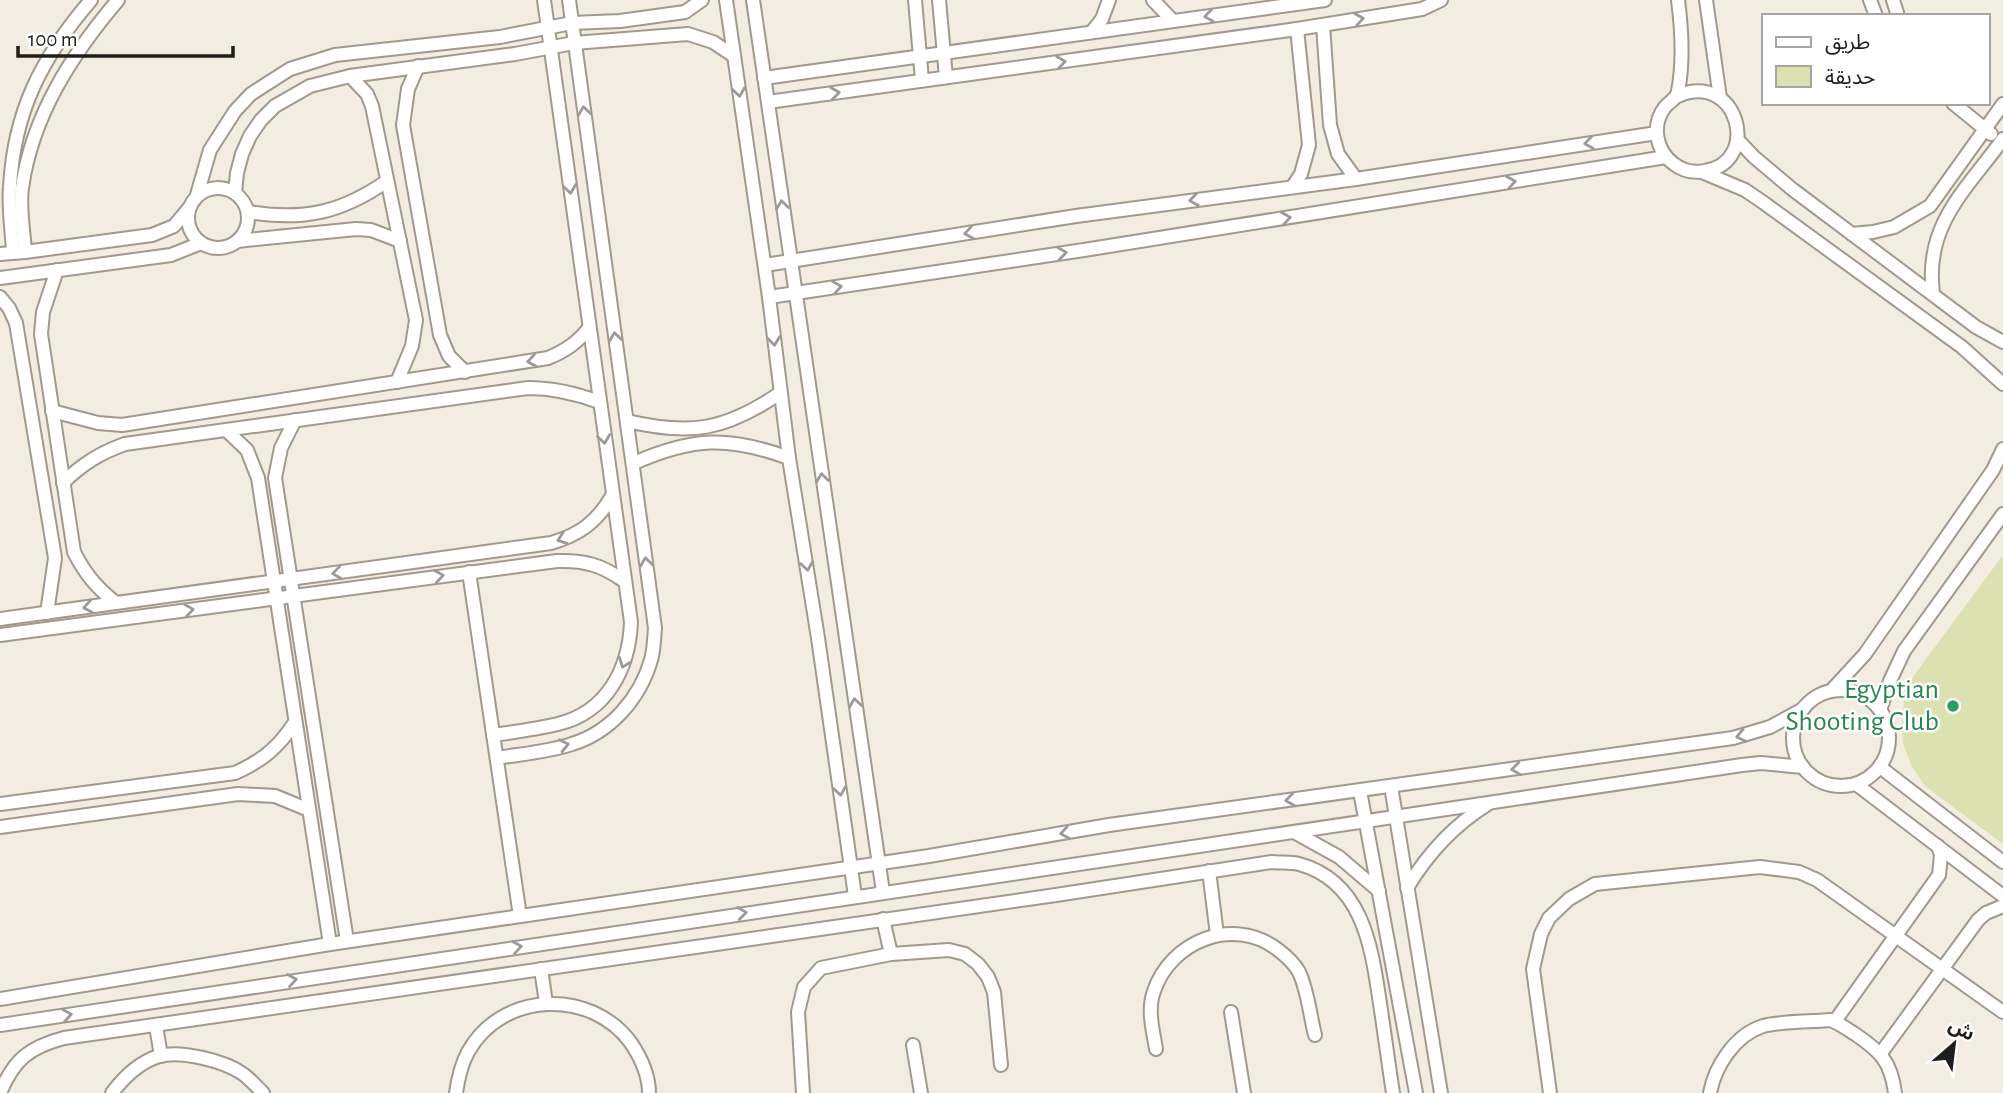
<svg xmlns="http://www.w3.org/2000/svg" width="2003" height="1093" viewBox="0 0 2003 1093" font-family="'Alegreya Sans','Noto Sans Arabic',sans-serif">
  <style>
    .green { fill: #dbe1b1 }
    .lines { fill: none; stroke-linecap: round; stroke-linejoin: round }
    .street-casing { stroke: #a0998f; stroke-width: 16 }
    .street { stroke: #fff; stroke-width: 12 }
    .oneway { stroke: #9b9a98 }
    .leisure-dot { fill: #2e9e5b; stroke: #fff; stroke-width: 2.5 }
    .labels { text-anchor: middle; dominant-baseline: central; stroke-width: 5; stroke-linejoin: round; paint-order: stroke }
    .leisure-label { font-size: 28px; fill: #27864d; stroke: #fff; text-anchor: end }
  </style>
  <rect width="100%" height="100%" fill="#f3ece1"/>
  <polygon class="green" points="2003,555 2003,844 1925,786 1911,765 1903,743 1902,718 1905,693 1915,674"/>
  <g class="lines">
    <g class="street-casing">
      <g id="street">
        <polyline points="726,0 769,297 789,458 818,638 855,896"/>
        <polyline points="753,0 883,892"/>
        <polyline points="915,0 922,80"/>
        <polyline points="939,0 946,77"/>
        <polyline points="1153,0 1173,21"/>
        <polyline points="1706,0 1720,98"/>
        <polyline points="1870,0 1876,16"/>
        <polyline points="1893,0 1898,16"/>
        <polyline points="1323,25 1330,125 1338,154 1356,179"/>
        <polyline points="1092,32 1102,19 1109,0"/>
        <polyline points="418,66 408,89 403,125 440,335 449,356 465,372"/>
        <polyline points="350,76 367,94 372,106 416,320 412,346 397,382"/>
        <polyline points="764,78 1325,0"/>
        <path d="M1678,96C1738,70 1762,162 1705,171C1694,173 1683,171 1674,164C1656,151 1651,125 1665,107C1670,101 1677,99 1678,91C1684,61 1682,31 1678,0"/>
        <polyline points="768,102 1297,29 1422,9 1441,0"/>
        <polyline points="1953,103 1991,134"/>
        <polyline points="1737,139 1754,157 1792,189 1976,327 2003,342"/>
        <polyline points="1702,172 1745,190 1764,203 1962,347 2003,384"/>
        <polyline points="1293,186 1301,174 1309,145 1297,29"/>
        <circle cx="218" cy="218" r="30"/>
        <polyline points="235,193 237,173 242,154 250,136 261,120 275,106 310,86 350,76 515,54 574,43 688,34 713,42 734,56"/>
        <polyline points="197,195 210,150 235,111 251,94 290,69 335,55 500,37 572,23 620,21 685,12 702,0"/>
        <path d="M248,212C303,221 341,213 387,181"/>
        <polyline points="1852,234 1873,232 1894,227 1930,206 2003,104"/>
        <polyline points="237,241 356,229 371,230 400,241"/>
        <path d="M13,251C12,231 8,208 10,187C14,111 42,57 91,0"/>
        <path d="M25,252C24,232 19,208 22,188C32,116 72,54 118,0"/>
        <polyline points="0,254 25,252 152,235 174,226 189,208"/>
        <polyline points="765,265 1076,216 1356,179 1657,133"/>
        <path d="M57,270L43,312L41,334L74,552C85,574 97,588 116,603"/>
        <polyline points="0,278 171,255 201,243"/>
        <path d="M1933,293C1924,225 1966,190 2003,139"/>
        <polyline points="0,297 9,308 16,323 55,558 47,613"/>
        <polyline points="769,297 1084,250 1666,157"/>
        <path d="M52,411L98,423L122,425L548,358C565,351 577,343 589,328"/>
        <polyline points="295,420 281,448 275,478 347,941"/>
        <path d="M627,421C691,436 726,430 780,393"/>
        <polyline points="226,430 247,450 258,478 330,944"/>
        <path d="M634,463C693,437 729,436 789,458"/>
        <path d="M63,483C82,464 100,453 125,444L528,388C554,388 575,393 599,402"/>
        <polyline points="469,572 520,916"/>
        <path d="M0,619L551,543C579,535 597,522 612,496"/>
        <path d="M0,635L557,561C584,560 602,565 624,581"/>
        <circle cx="1841" cy="738" r="48"/>
        <polyline points="1831,691 1865,654 1993,470 2003,449"/>
        <polyline points="1880,710 1890,681 1904,651 2003,514"/>
        <path d="M493,735C515,732 537,729 558,724C607,712 629,669 631,622L544,0"/>
        <path d="M497,758C521,754 548,752 572,744C611,732 640,698 651,660C654,650 654,638 655,628L569,0"/>
        <polyline points="1880,767 2003,862"/>
        <polyline points="1856,784 2003,896"/>
        <polyline points="1391,786 1441,1093"/>
        <polyline points="1360,791 1416,1093"/>
        <path d="M0,804L235,773C262,761 279,747 295,722"/>
        <polyline points="0,827 238,794 275,796 309,810"/>
        <polyline points="1294,832 1339,857 1379,891"/>
        <polyline points="1209,871 1217,935"/>
        <path d="M1407,888C1428,853 1454,825 1488,804"/>
        <polyline points="883,919 891,954"/>
        <polyline points="541,969 546,1003"/>
        <polyline points="0,999 330,944 929,856 1109,825 1733,738 1770,727 1803,709"/>
        <polyline points="1231,1012 1244,1093"/>
        <polyline points="1835,1021 1939,875 1941,855 1938,846"/>
        <polyline points="0,1025 1742,765 1761,763 1803,767"/>
        <polyline points="156,1026 161,1056"/>
        <polyline points="913,1045 921,1093"/>
        <path d="M1156,1049C1153,1030 1147,1010 1154,991C1171,941 1233,916 1277,949C1285,955 1294,963 1299,972C1308,991 1310,1016 1315,1035"/>
        <polyline points="1881,1053 1978,920 1986,913 2003,906"/>
        <path d="M0,1093C14,1059 30,1047 64,1038L1056,895L1272,862C1281,863 1291,862 1299,864C1361,881 1371,943 1379,997C1384,1029 1388,1061 1393,1093"/>
        <path d="M112,1093C124,1077 140,1062 159,1056C181,1050 225,1061 243,1074C251,1080 257,1087 263,1093"/>
        <path d="M456,1093C458,1079 461,1065 468,1052C502,991 591,988 631,1043C641,1058 649,1075 649,1093"/>
        <polyline points="803,1093 798,1012 804,987 821,968 891,954 949,950 965,954 978,964 988,977 994,992 1001,1065"/>
        <polyline points="1550,1093 1533,969 1541,934 1549,918 1569,899 1595,884 1760,867 1799,872 1817,880 2003,1012"/>
        <path d="M1710,1093C1715,1066 1735,1035 1763,1026C1782,1021 1810,1022 1830,1020C1839,1023 1847,1029 1855,1034C1880,1051 1891,1061 1895,1093"/>
      </g>
    </g>
    <use href="#street" class="street"/>
  </g>
  <defs><path id="oneway-chevron" d="M-2-3.5L2.5 0L-2 3.5" fill="none" stroke-width="1.6" stroke-linecap="round" stroke-linejoin="round" transform="scale(1.75)"/></defs>
  <g class="oneway">
    <use href="#oneway-chevron" transform="translate(1209 16) rotate(172)"/>
    <use href="#oneway-chevron" transform="translate(1359 19) rotate(-9)"/>
    <use href="#oneway-chevron" transform="translate(1061 62) rotate(-8)"/>
    <use href="#oneway-chevron" transform="translate(739 92) rotate(82)"/>
    <use href="#oneway-chevron" transform="translate(835 93) rotate(-8)"/>
    <use href="#oneway-chevron" transform="translate(584 111) rotate(-98)"/>
    <use href="#oneway-chevron" transform="translate(1589 143) rotate(172)"/>
    <use href="#oneway-chevron" transform="translate(1511 182) rotate(-9)"/>
    <use href="#oneway-chevron" transform="translate(570 189) rotate(82)"/>
    <use href="#oneway-chevron" transform="translate(1194 200) rotate(172)"/>
    <use href="#oneway-chevron" transform="translate(782 205) rotate(-98)"/>
    <use href="#oneway-chevron" transform="translate(1286 218) rotate(-9)"/>
    <use href="#oneway-chevron" transform="translate(969 233) rotate(171)"/>
    <use href="#oneway-chevron" transform="translate(1062 253) rotate(-8)"/>
    <use href="#oneway-chevron" transform="translate(837 287) rotate(-9)"/>
    <use href="#oneway-chevron" transform="translate(615 337) rotate(-98)"/>
    <use href="#oneway-chevron" transform="translate(774 341) rotate(83)"/>
    <use href="#oneway-chevron" transform="translate(532 361) rotate(171)"/>
    <use href="#oneway-chevron" transform="translate(604 439) rotate(82)"/>
    <use href="#oneway-chevron" transform="translate(822 478) rotate(-98)"/>
    <use href="#oneway-chevron" transform="translate(562 539) rotate(161)"/>
    <use href="#oneway-chevron" transform="translate(646 562) rotate(-97)"/>
    <use href="#oneway-chevron" transform="translate(807 566) rotate(81)"/>
    <use href="#oneway-chevron" transform="translate(337 573) rotate(172)"/>
    <use href="#oneway-chevron" transform="translate(439 576) rotate(-8)"/>
    <use href="#oneway-chevron" transform="translate(88 607) rotate(171)"/>
    <use href="#oneway-chevron" transform="translate(189 610) rotate(-8)"/>
    <use href="#oneway-chevron" transform="translate(624 663) rotate(111)"/>
    <use href="#oneway-chevron" transform="translate(855 703) rotate(-98)"/>
    <use href="#oneway-chevron" transform="translate(1741 736) rotate(167)"/>
    <use href="#oneway-chevron" transform="translate(564 745) rotate(-13)"/>
    <use href="#oneway-chevron" transform="translate(1516 769) rotate(172)"/>
    <use href="#oneway-chevron" transform="translate(840 791) rotate(82)"/>
    <use href="#oneway-chevron" transform="translate(1290 800) rotate(172)"/>
    <use href="#oneway-chevron" transform="translate(1065 833) rotate(170)"/>
    <use href="#oneway-chevron" transform="translate(742 913) rotate(-8)"/>
    <use href="#oneway-chevron" transform="translate(517 947) rotate(-9)"/>
    <use href="#oneway-chevron" transform="translate(292 980) rotate(-9)"/>
    <use href="#oneway-chevron" transform="translate(67 1015) rotate(-9)"/>
  </g>
  <circle class="leisure-dot" cx="1953" cy="706" r="7"/>
  <g class="labels">
    <g class="leisure-label">
      <text x="1939" y="690">Egyptian<tspan x="1939" dy="32">Shooting Club</tspan></text>
    </g>
  </g>
  <rect x="1762" y="14" width="228" height="91" fill="#ffffff" stroke="#a6a5a3" stroke-width="2"/>
  <rect x="1776" y="37" width="35" height="10" fill="#ffffff" stroke="#a6a5a3" stroke-width="2"/>
  <text x="1825" y="49" font-size="21" fill="#201e1a">طريق</text>
  <rect x="1776" y="66" width="35" height="21" fill="#dbe1b1" stroke="#a6a5a3" stroke-width="2"/>
  <text x="1825" y="84" font-size="21" fill="#201e1a">حديقة</text>
  <g transform="translate(1954 1044) rotate(28)" stroke="#ffffff" stroke-width="5" paint-order="stroke">
  <path d="M0-5L12 26L0 18L-12 26Z" fill="#201e1a"/>
  <text y="-10" font-size="19" font-weight="bold" text-anchor="middle" fill="#201e1a">ش</text>
  </g>
  <path d="M18 46v10h215v-10" fill="none" stroke="#201e1a" stroke-width="3.5"/>
  <text x="28" y="46" font-size="21" fill="#201e1a" stroke="#ffffff" stroke-width="5" paint-order="stroke">100 m</text>
</svg>
